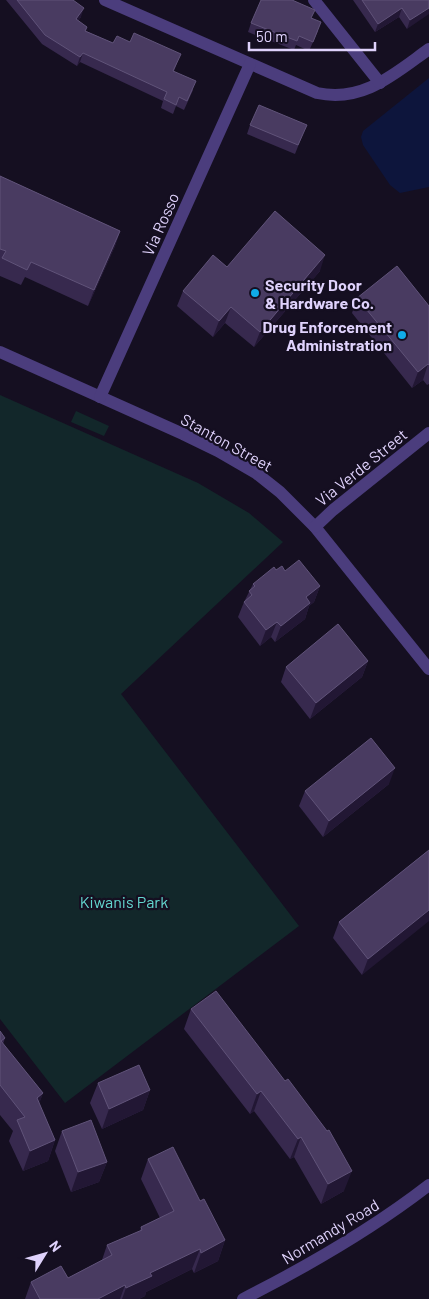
<svg xmlns="http://www.w3.org/2000/svg" width="429" height="1299" viewBox="0 0 429 1299" font-family="Barlow,sans-serif">
  <style>
    .green { fill: #12272a }
    .water { fill: #0d153c }
    .lines { fill: none; stroke-linecap: round; stroke-linejoin: round }
    .minor { stroke: #4b3d7d; stroke-width: 12 }
    .wall { fill: #37294e }
    .shaded-wall { fill: #221734 }
    .building { fill: #493b61; stroke: #605379 }
    .poi-dot { fill: #10ace9; stroke: #150f21; stroke-width: 2 }
    .labels { text-anchor: middle; dominant-baseline: central; stroke-width: 4.5; stroke-linejoin: round; paint-order: stroke }
    .street-label { font-size: 16px; fill: #dfd2fc; stroke: #150f21 }
    .poi-label { font-size: 16px; font-weight: bold; fill: #dfd2fc; stroke: #150f21; text-anchor: start }
    .park-label { font-size: 16px; fill: #63d6cf; stroke: #150f21 }
  </style>
  <rect width="100%" height="100%" fill="#150f21"/>
  <g class="green">
    <polygon points="0,395 198,483 249,513 283,542 121,694 299,926 65,1103 0,1019"/>
    <polygon points="76,411 109,426 104,436 71,422"/>
  </g>
  <polygon class="water" points="429,78 429,187 400,193 390,185 363,145 361,137 363,131"/>
  <g class="lines">
    <g class="minor">
      <path d="M105,0L317,93C363,103 394,74 429,49"/>
      <polyline points="314,0 380,83"/>
      <polyline points="0,352 183,434 218,451 256,473 280,492 315,527 429,669"/>
      <polyline points="100,397 250,64"/>
      <polyline points="315,527 333,510 429,433"/>
      <path d="M243,1299C308,1266 371,1230 429,1185"/>
    </g>
  </g>
  <g class="wall">
    <polygon points="6,0 73,0 81,17 78,21 87,27 86,31 113,43 177,63 174,71 193,90 184,110 176,106 173,114 161,108 163,101 80,62 77,66 42,44"/>
    <polygon points="353,0 429,0 407,29 399,17 375,32"/>
    <polygon points="312,18 318,31 309,51 296,45 294,50 248,32 251,23"/>
    <polygon points="250,125 303,134 295,154 247,134"/>
    <polygon points="0,176 120,231 115,246 88,306 25,277 21,285 0,276"/>
    <polygon points="227,267 320,271 254,347 225,323 213,337 177,306 183,291"/>
    <polygon points="357,298 429,306 429,384 427,385 423,380 412,388 352,313"/>
    <polygon points="276,570 285,571 320,586 314,602 309,606 305,619 275,642 271,637 260,646 238,617 244,602 253,584"/>
    <polygon points="368,661 362,677 310,719 281,682 286,667"/>
    <polygon points="389,784 323,837 299,806 305,791"/>
    <polygon points="429,850 362,975 333,938 339,922"/>
    <polygon points="191,1009 285,1081 344,1191 321,1204 294,1157 290,1159 254,1111 250,1114 184,1029"/>
    <polygon points="0,1031 5,1038 3,1044 43,1093 39,1103 55,1140 48,1161 23,1171 9,1141 13,1131 0,1115"/>
    <polygon points="98,1083 150,1090 143,1110 102,1129 90,1103"/>
    <polygon points="62,1131 107,1162 99,1182 71,1192 55,1151"/>
    <polygon points="148,1159 200,1201 225,1240 218,1261 194,1273 192,1269 146,1292 145,1296 139,1299 25,1299 31,1282 68,1278 102,1260 107,1245 140,1231 141,1227 160,1218 141,1179"/>
  </g>
  <g class="shaded-wall">
    <polygon points="84,8 81,17 73,28 76,19"/>
    <polygon points="402,8 399,17 375,32 378,24"/>
    <polygon points="429,8 429,14 407,29 410,20"/>
    <polygon points="83,53 80,62 77,66 80,57"/>
    <polygon points="120,231 115,246 88,306 94,290"/>
    <polygon points="325,255 320,271 254,347 260,332"/>
    <polygon points="231,307 225,323 213,337 219,321"/>
    <polygon points="428,364 423,380 412,388 418,372"/>
    <polygon points="320,586 314,602 309,606 305,619 275,642 281,626 306,597"/>
    <polygon points="277,622 271,637 260,646 266,630"/>
    <polygon points="368,661 362,677 310,719 316,703"/>
    <polygon points="395,768 389,784 323,837 329,821"/>
    <polygon points="429,910 429,921 362,975 368,959"/>
    <polygon points="150,1090 143,1110 102,1129 109,1109"/>
    <polygon points="261,1091 254,1111 250,1114 257,1094"/>
    <polygon points="43,1093 36,1113 37,1098"/>
    <polygon points="301,1137 294,1157 290,1159 298,1139"/>
    <polygon points="55,1140 48,1161 23,1171 30,1151"/>
    <polygon points="107,1162 99,1182 71,1192 78,1172"/>
    <polygon points="352,1171 344,1191 321,1204 328,1184"/>
    <polygon points="225,1240 218,1261 194,1273 201,1253"/>
    <polygon points="200,1249 192,1269 146,1292 145,1296 139,1299 122,1299 126,1288 150,1273"/>
    <polygon points="125,1285 120,1299 98,1299"/>
  </g>
  <g class="building">
    <polygon points="17,0 73,0 84,8 76,19 87,27 85,31 113,43 117,36 130,42 134,33 181,54 173,71 196,81 187,101 179,97 176,105 164,99 167,92 83,53 80,57 45,35"/>
    <polygon points="261,0 292,0 315,10 311,18 321,22 313,42 299,36 297,41 251,23"/>
    <polygon points="362,0 429,0 429,8 410,20 402,8 378,24"/>
    <polygon points="259,105 307,125 298,145 250,125"/>
    <polygon points="0,176 120,231 94,290 31,262 27,270 2,258 6,251 0,249"/>
    <polygon points="275,211 325,255 260,332 231,307 219,321 183,291 213,255 227,267"/>
    <polygon points="397,266 429,306 429,365 428,364 418,372 357,298"/>
    <polygon points="299,560 320,586 306,597 310,603 281,626 277,622 266,630 244,602 252,595 249,591 255,586 253,584 274,567 276,570 282,566 285,571"/>
    <polygon points="338,624 368,661 316,703 286,667"/>
    <polygon points="371,738 395,768 329,821 305,791"/>
    <polygon points="429,850 429,910 368,959 339,922"/>
    <polygon points="216,991 285,1081 288,1079 327,1131 329,1130 352,1171 328,1184 301,1137 298,1139 261,1091 257,1094 191,1009"/>
    <polygon points="0,1031 5,1038 1,1041 43,1093 37,1098 55,1140 30,1151 17,1120 25,1117 0,1085"/>
    <polygon points="139,1065 150,1090 109,1109 98,1083"/>
    <polygon points="91,1120 107,1162 78,1172 62,1131"/>
    <polygon points="173,1147 200,1201 204,1199 225,1240 201,1253 200,1249 150,1273 152,1276 126,1288 125,1285 98,1299 40,1299 31,1282 61,1266 68,1278 112,1255 107,1245 142,1230 141,1227 174,1211 148,1159"/>
  </g>
  <g class="poi-dot">
    <circle cx="255" cy="293" r="5"/>
    <circle cx="402" cy="335" r="5"/>
  </g>
  <g class="labels">
    <g class="street-label">
      <text transform="translate(160 224) rotate(-66)">Via Rosso</text>
      <text transform="translate(227 442) rotate(29)">Stanton Street</text>
      <text transform="translate(361 467) rotate(-39)">Via Verde Street</text>
      <text transform="translate(330 1231) rotate(-31)">Normandy Road</text>
    </g>
    <g class="poi-label">
      <text x="265" y="284">Security Door<tspan x="265" dy="18">&amp; Hardware Co.</tspan></text>
      <text x="392" y="326" text-anchor="end">Drug Enforcement<tspan x="392" dy="18">Administration</tspan></text>
    </g>
    <g class="park-label">
      <text x="124" y="901">Kiwanis Park</text>
    </g>
  </g>
  <g transform="translate(45 1254) rotate(53)" stroke="#150f21" stroke-width="4" paint-order="stroke">
  <path d="M0-4L9 19L0 12L-9 19Z" fill="#dfd2fc"/>
  <text y="-8" font-size="14" font-weight="bold" text-anchor="middle" fill="#dfd2fc">N</text>
  </g>
  <path d="M249 42v8h126v-8" fill="none" stroke="#dfd2fc" stroke-width="2.5"/>
  <text x="256" y="42" font-size="15" fill="#dfd2fc" stroke="#150f21" stroke-width="4" paint-order="stroke">50 m</text>
</svg>
